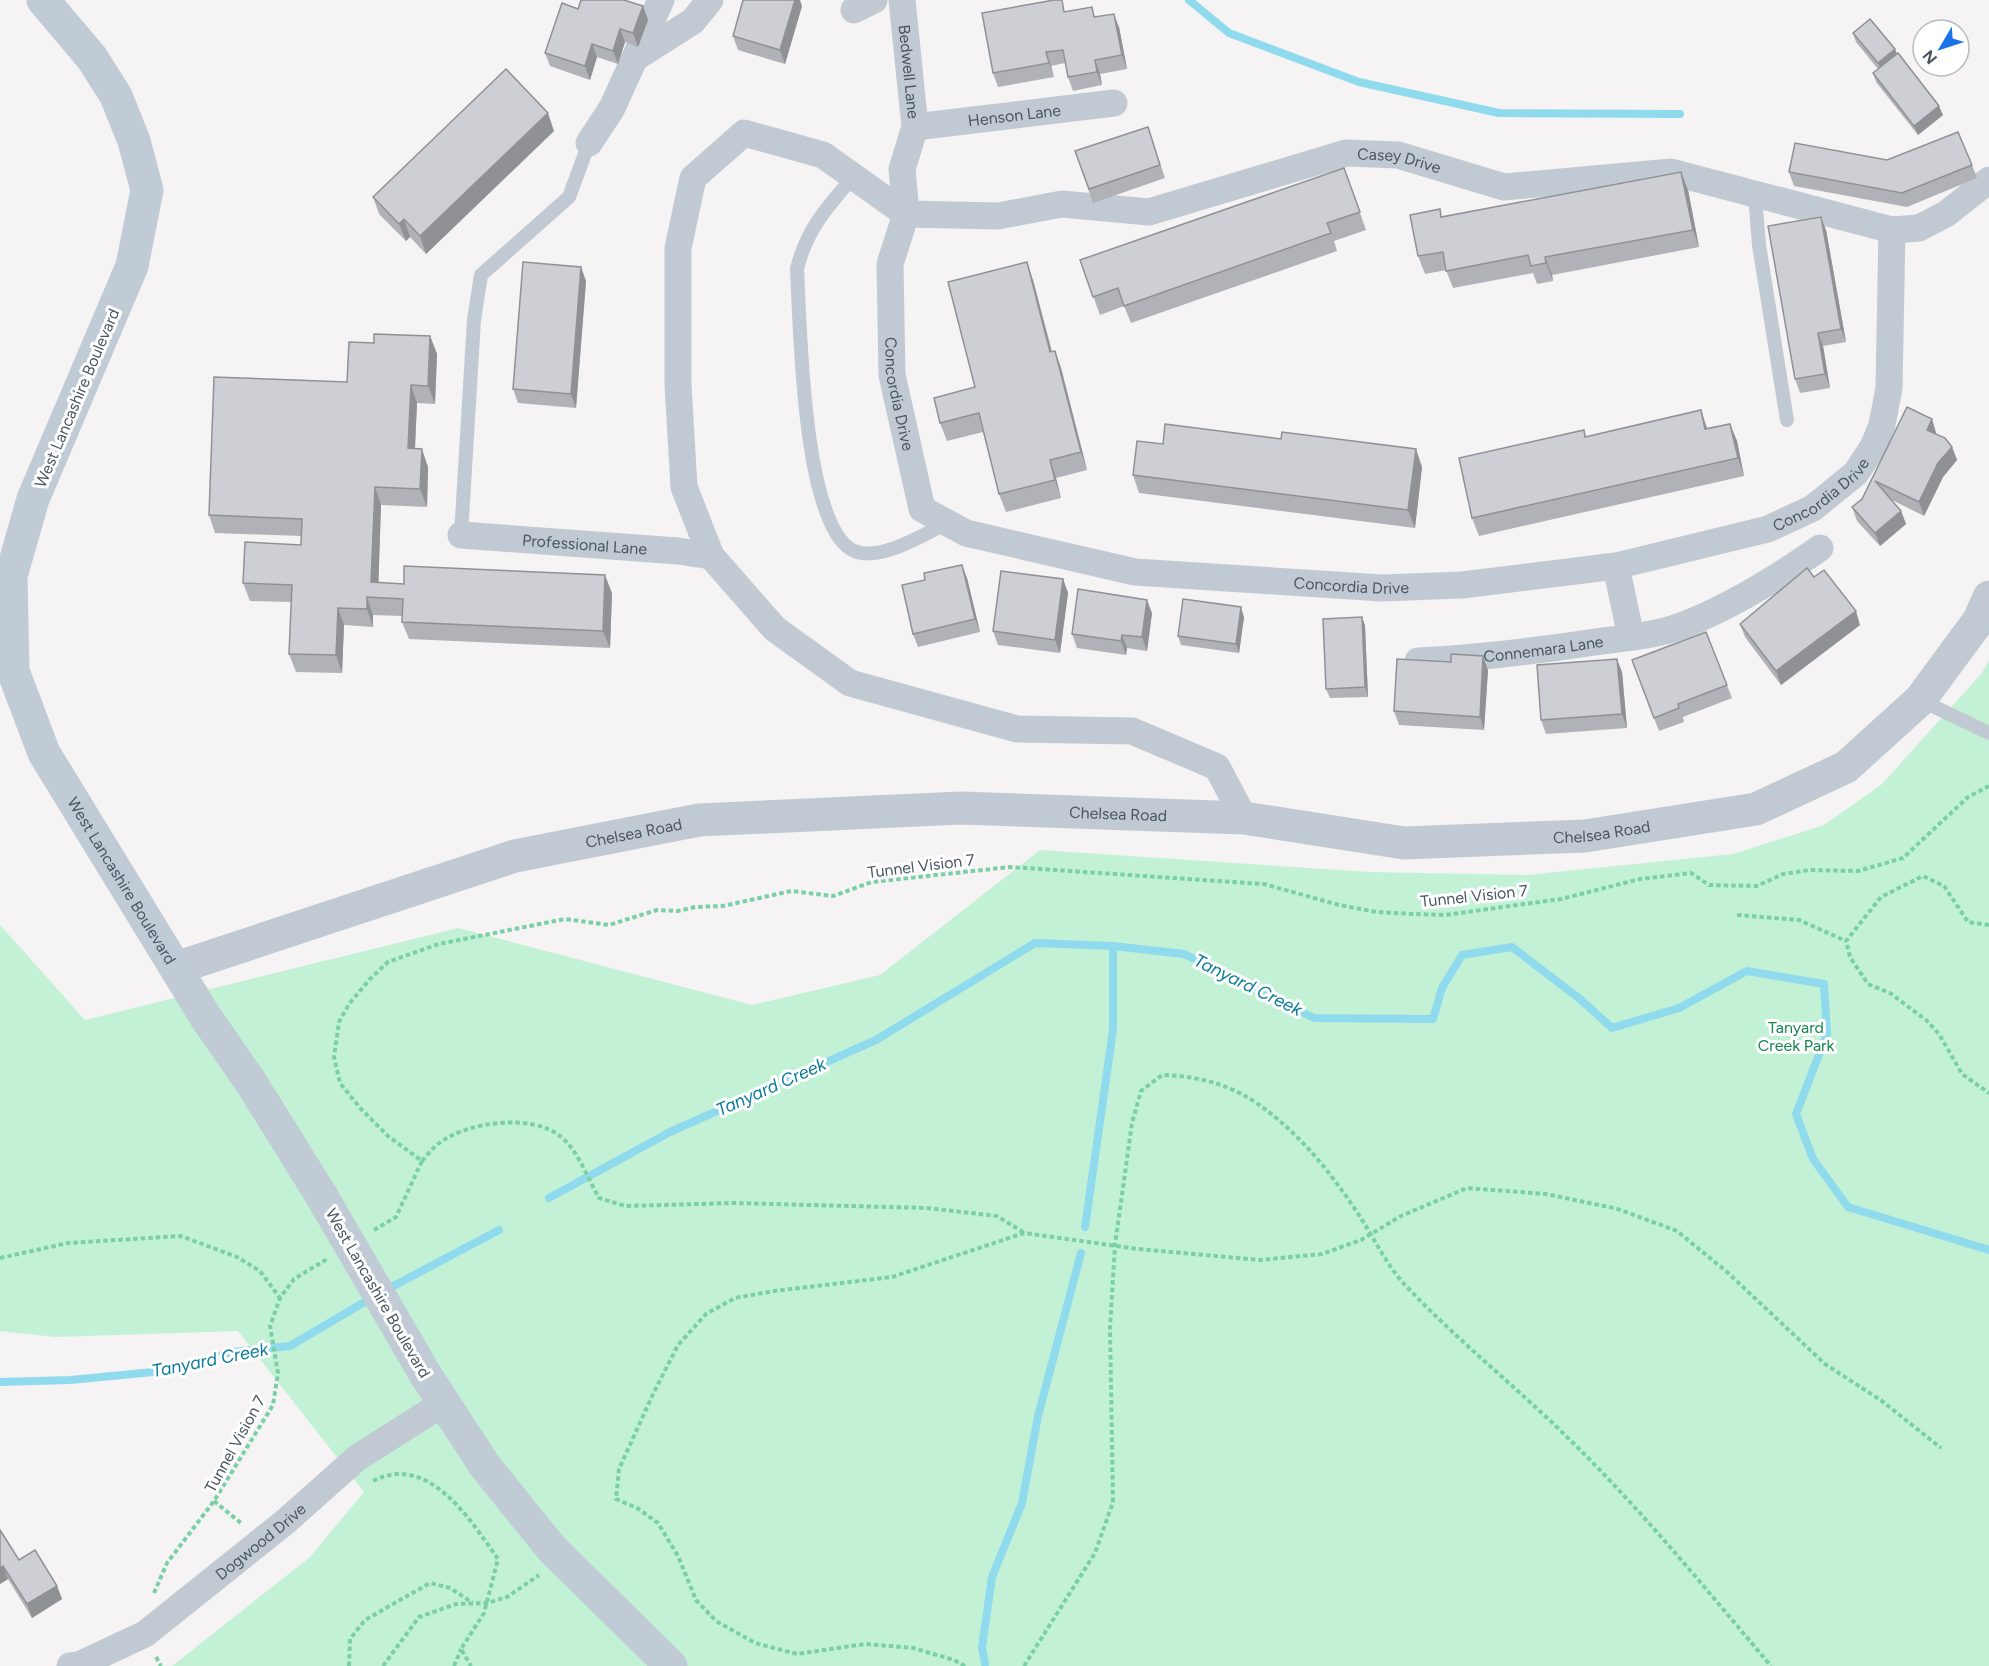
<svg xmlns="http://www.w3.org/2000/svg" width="1989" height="1666" viewBox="0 0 1989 1666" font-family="Figtree,sans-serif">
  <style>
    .green { fill: #c3f1d5 }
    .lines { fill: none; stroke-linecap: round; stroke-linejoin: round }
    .stream { stroke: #90daee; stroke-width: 8 }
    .path { stroke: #7ad0a6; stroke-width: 4; stroke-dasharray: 4.5 3; stroke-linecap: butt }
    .service { stroke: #c1cad2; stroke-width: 14 }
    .minor { stroke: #c1cad2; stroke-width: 27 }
    .tertiary { stroke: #c1cad2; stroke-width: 33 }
    .secondary { stroke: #c1cbd6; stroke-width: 33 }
    .secondary-bridge { stroke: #c1cbd6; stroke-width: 33 }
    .wall { fill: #b0b2b7 }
    .shaded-wall { fill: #909195 }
    .building { fill: #cdcfd5; stroke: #909195; stroke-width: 1.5 }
    .labels { text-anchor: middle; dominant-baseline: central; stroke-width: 6; stroke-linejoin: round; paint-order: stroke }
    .street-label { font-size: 16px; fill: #4a5661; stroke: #fff }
    .park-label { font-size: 16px; fill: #17864f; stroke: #fff }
    .water-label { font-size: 18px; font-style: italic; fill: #0c7c9b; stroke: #fff }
  </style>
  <rect width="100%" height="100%" fill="#f5f3f3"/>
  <polygon class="green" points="1989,660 1989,1666 172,1666 309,1558 364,1492 238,1331 55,1337 0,1331 0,925 85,1020 458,928 752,1005 880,975 1040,850 1369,872 1527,875 1733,854 1824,825 1881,785 1982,673"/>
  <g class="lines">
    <g class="stream">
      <polyline points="1189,0 1229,33 1359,82 1499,113 1680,114"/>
      <polyline points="549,1198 670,1132 876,1040 1035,943 1113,946 1184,954 1314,1018 1433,1019 1442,988 1462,955 1512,947 1580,999 1612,1028 1679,1008 1747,971 1824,984 1827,1034 1796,1114 1813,1159 1848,1207 1989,1250"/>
      <polyline points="1085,1227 1113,1030 1113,946"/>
      <polyline points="386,1290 499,1230"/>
      <polyline points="0,1382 70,1380 164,1371 232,1352 290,1346 373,1297"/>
      <polyline points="985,1664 982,1647 992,1577 1022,1503 1038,1416 1081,1253"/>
    </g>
    <g class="path">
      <polyline points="1737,915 1799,920 1846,941"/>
      <polyline points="1989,925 1968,922 1944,886 1923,876 1881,897 1846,941 1850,957 1868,984 1890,993 1926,1020 1939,1034 1962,1074 1989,1093"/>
      <path d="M422,1161C427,1155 432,1149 438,1144C465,1122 531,1113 560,1136C578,1150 588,1179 599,1198L625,1206L734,1203L927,1208L997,1216L1023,1232"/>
      <polyline points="374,1230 396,1217 422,1161 388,1136 361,1109 340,1083 334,1057 339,1022 349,1004 370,979 388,962 439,944 565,919 609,925 657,910 678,911 695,907 723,906 791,891 833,896 872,882 1010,867 1264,884 1339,905 1377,912 1413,914 1445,915 1561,899 1640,879 1691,873 1709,885 1757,886 1783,874 1810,870 1858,871 1903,858 1968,797 1989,786"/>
      <polyline points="0,1258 68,1243 181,1236 237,1257 260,1271 280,1298"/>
      <path d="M373,1481C429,1452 471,1521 498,1559L484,1613L461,1649L471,1666"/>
      <polyline points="214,1501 242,1524"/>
      <polyline points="154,1593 167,1563 214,1501 273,1405 278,1373 270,1326 280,1298 294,1279 327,1259"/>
      <polyline points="156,1657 161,1666"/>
      <polyline points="349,1666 350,1639 365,1620 430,1583 450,1588 473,1603"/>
      <polyline points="383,1666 419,1617 456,1604 487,1603 507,1597 539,1575"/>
      <polyline points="454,1666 461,1649"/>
      <polyline points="965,1666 954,1660 913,1648 865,1644 797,1654 755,1643 716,1621 696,1600 678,1556 658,1523 637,1508 616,1499 619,1469 653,1394 678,1345 706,1314 735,1298 774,1291 892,1277 1024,1233 1138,1249 1260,1260 1322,1254 1361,1240 1401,1216 1467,1188 1546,1194 1618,1209 1677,1231 1727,1272 1825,1364 1882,1401 1941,1448"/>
      <path d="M1024,1666L1095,1553L1113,1502L1110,1328L1115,1245L1132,1123L1141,1091L1162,1075C1194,1076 1223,1082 1252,1100C1299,1131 1334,1176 1364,1223C1377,1244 1390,1270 1407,1287C1457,1340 1514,1385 1566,1436C1640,1508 1705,1588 1771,1666"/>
    </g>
    <g class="service">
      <path d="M854,176C828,206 806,230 797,269C800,320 802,536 857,552C883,560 925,534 947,523"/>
      <polyline points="1755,196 1759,245 1787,420"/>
      <polyline points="461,535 474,320 481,275 569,197 589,143"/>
      <polyline points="1920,700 1989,733"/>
    </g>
    <g class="minor">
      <path id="s1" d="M902,0L915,127L902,169L906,214L890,264L892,375L922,509L966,533L1135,572L1382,588L1462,585L1616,566L1768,529L1813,508L1856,473L1873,447L1882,425L1889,388L1892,230"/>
      <polyline points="854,10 874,0"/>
      <polyline points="638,56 693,21 710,0"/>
      <path id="s2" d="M915,127L1114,103"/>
      <polyline points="589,143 612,108 661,0"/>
      <polyline points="906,214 823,155 744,133 693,178 678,248 678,385 684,487 711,556 775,629 850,683 1017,729 1132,731 1217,767 1244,818"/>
      <path id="s3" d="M906,214L998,216L1062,204L1149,212L1346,153L1398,155L1504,187L1671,172L1892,230L1919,228L1946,214L1989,180"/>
      <path id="s4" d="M461,535L678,551L711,556"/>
      <polyline points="1616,566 1631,637"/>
      <path id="s5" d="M1418,661C1478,658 1536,651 1595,642C1623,638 1654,636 1681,626C1731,607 1776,579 1820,548"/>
      <path id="s6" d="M70,1666L79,1665L145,1634L285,1522L357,1458L442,1404"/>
    </g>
    <path class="tertiary" id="s7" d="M176,968L515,856L699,820L961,808L1244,818L1404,843L1585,836L1756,809L1846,767L1920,700L1979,620L1989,597"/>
    <g class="secondary">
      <path id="s8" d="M43,0L92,58L116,96L134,141L147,190L132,266L33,499L11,576L13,671L44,753L205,1016L252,1084L321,1195"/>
      <polyline points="425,1374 485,1466 552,1549 671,1666"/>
    </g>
    <polyline class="secondary-bridge" points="321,1195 425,1374"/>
  </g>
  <g class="wall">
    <polygon points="643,6 648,20 638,47 625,42 618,64 597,57 590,80 550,66 545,53 578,9"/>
    <polygon points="802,6 785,64 738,50 733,36"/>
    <polygon points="1092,7 1095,17 1119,27 1127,69 1100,74 1102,85 1073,91 1068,77 1065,63 1051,66 1054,77 998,87 993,73 1067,12"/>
    <polygon points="1853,33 1897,54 1943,115 1918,135 1876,82 1873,73 1878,69 1856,42"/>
    <polygon points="1148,127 1165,178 1093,203 1075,151"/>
    <polygon points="554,131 426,254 410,237 406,241 379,214 373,197"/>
    <polygon points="1972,165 1977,178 1907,207 1794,186 1789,172"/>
    <polygon points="1344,168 1366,230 1334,241 1337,251 1131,323 1124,306 1100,315 1080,260"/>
    <polygon points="1688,190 1699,247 1552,275 1553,281 1537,284 1533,273 1453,288 1446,270 1425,274 1418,256 1443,217"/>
    <polygon points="1826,230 1846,342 1823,346 1830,388 1800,393 1795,379"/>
    <polygon points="1033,280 1052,351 1055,351 1061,368 1087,470 1056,478 1061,498 1006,512 999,494 983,432 947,441 940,423 975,387"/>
    <polygon points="586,281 576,408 518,403 513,389"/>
    <polygon points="430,336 437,354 435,404 417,403 415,449 428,467 427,507 381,505 378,583 612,593 610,648 409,639 402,622 402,616 373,615 373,627 344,625 342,673 296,672 289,654 291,602 250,601 243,583 301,545 302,536 215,533 209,515 347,382 374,343"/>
    <polygon points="1907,407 1932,419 1936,433 1936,434 1952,447 1957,460 1943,477 1924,516 1892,500 1901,511 1906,524 1880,546 1857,521 1852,507 1862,499"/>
    <polygon points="1730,424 1737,441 1744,476 1479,536 1472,518 1584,430 1586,437 1707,429"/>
    <polygon points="1163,444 1422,467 1415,528 1139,493 1133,475"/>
    <polygon points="1814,577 1860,625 1781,685 1745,637 1740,624"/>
    <polygon points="967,578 980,632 918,647 913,634"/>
    <polygon points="1063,579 1068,593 1060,653 998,645 993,631"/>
    <polygon points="1152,613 1147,651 1127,648 1126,655 1077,648 1072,634"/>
    <polygon points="1244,617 1239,653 1181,645 1178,636"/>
    <polygon points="1362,617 1365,626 1368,697 1330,698 1326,689"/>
    <polygon points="1706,632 1732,698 1683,717 1684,722 1659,731 1632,660"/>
    <polygon points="1488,670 1484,730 1399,725 1394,711"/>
    <polygon points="1622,672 1627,728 1546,734 1541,720"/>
    <polygon points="0,1530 19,1560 57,1586 62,1599 32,1618 8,1579 0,1584"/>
  </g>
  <g class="shaded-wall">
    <polygon points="795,0 800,0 802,6 785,64 780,50"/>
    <polygon points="643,6 648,20 638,47 633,33"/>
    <polygon points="1114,14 1119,27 1127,69 1122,55"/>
    <polygon points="620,29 625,42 618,64 613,51"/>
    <polygon points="592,44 597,57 590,80 585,66"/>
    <polygon points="1895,49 1899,58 1882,72 1878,63"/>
    <polygon points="1046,52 1051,66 1054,77 1049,63"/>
    <polygon points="1095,60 1100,74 1102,85 1097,72"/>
    <polygon points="1939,106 1943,115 1918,135 1914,126"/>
    <polygon points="548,113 554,131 426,254 420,236"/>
    <polygon points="1681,172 1688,190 1699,247 1693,230"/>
    <polygon points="1821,217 1826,230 1846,342 1841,329"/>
    <polygon points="404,219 410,237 406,241 399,224"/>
    <polygon points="1545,257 1552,275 1553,281 1546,263"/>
    <polygon points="1027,262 1033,280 1056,370 1050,352"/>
    <polygon points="581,267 586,281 576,408 571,394"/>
    <polygon points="1818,333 1823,346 1830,388 1825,374"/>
    <polygon points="430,336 437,354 435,404 428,386"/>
    <polygon points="1055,351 1061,368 1087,470 1081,452"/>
    <polygon points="411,385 417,403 414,466 408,448"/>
    <polygon points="1701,410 1707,428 1711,447 1705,429"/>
    <polygon points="1932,419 1936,433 1932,443 1927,430"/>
    <polygon points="1730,424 1737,441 1744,476 1738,458"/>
    <polygon points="1952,447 1957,460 1943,477 1924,516 1919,502 1938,463"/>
    <polygon points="422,449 428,467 427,507 420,489"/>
    <polygon points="1416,449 1422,467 1415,528 1408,510"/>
    <polygon points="1050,460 1056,478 1061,498 1055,480"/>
    <polygon points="375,487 381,505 378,598 371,582"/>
    <polygon points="1901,511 1906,524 1880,546 1875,533"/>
    <polygon points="962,565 967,578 980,632 975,619"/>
    <polygon points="605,575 612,593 610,648 603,631"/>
    <polygon points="1063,579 1068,593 1060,653 1055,640"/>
    <polygon points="367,597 373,615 373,627 367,609"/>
    <polygon points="1147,600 1152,613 1147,651 1142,637"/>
    <polygon points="1241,607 1244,617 1239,653 1236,644"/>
    <polygon points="338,608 344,625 342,673 336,655"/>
    <polygon points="1856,611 1860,625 1781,685 1776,671"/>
    <polygon points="1362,617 1365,626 1368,697 1365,687"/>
    <polygon points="1122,635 1127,648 1126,655 1121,641"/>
    <polygon points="1483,656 1488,670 1484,730 1480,717"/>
    <polygon points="1617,659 1622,672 1627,728 1622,714"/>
    <polygon points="3,1566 8,1579 0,1584 0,1568"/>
    <polygon points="57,1586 62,1599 32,1618 27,1604"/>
  </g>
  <g class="building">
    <polygon points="581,0 624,0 643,6 633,33 620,29 613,51 592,44 585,66 545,53 562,3 578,9"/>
    <polygon points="743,0 795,0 780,50 733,36"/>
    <polygon points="1054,0 1062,0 1064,12 1092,7 1094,17 1114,14 1122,55 1095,60 1097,72 1068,77 1063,50 1046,52 1049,63 993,73 982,13"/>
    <polygon points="1870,19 1895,49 1878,63 1853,33"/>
    <polygon points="1898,53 1939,106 1914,126 1873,73"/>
    <polygon points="506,69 548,113 420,236 404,219 399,224 373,197"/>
    <polygon points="1148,127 1160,165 1089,189 1075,151"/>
    <polygon points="1958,132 1972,165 1902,193 1789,172 1795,143 1887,160"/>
    <polygon points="1344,168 1360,212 1327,223 1331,233 1124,306 1118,288 1093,297 1080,260"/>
    <polygon points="1681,172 1693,230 1545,257 1546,263 1531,266 1528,255 1446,271 1443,252 1418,256 1410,215 1440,209 1441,217"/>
    <polygon points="1821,217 1841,329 1818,333 1825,374 1795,379 1768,226"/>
    <polygon points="523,262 581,267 571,394 513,389"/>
    <polygon points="1027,262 1050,352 1055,351 1081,452 1050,460 1055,480 999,494 979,413 940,423 934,398 975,387 948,282"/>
    <polygon points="374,334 430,336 428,386 411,385 408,448 422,449 420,489 375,487 371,582 404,584 404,566 605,575 603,631 402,622 403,599 367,597 367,609 338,608 336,655 289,654 292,585 243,583 245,542 301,545 302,519 209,515 214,377 347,382 349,342 374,343"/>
    <polygon points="1907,407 1932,419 1927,430 1945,438 1952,447 1938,463 1919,502 1875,481 1901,511 1875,533 1852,507 1862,499"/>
    <polygon points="1701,410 1705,429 1730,424 1738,458 1472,518 1459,458 1584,430 1585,437"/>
    <polygon points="1165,424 1281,439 1282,432 1416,449 1408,510 1133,475 1137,441 1163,444"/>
    <polygon points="962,565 975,619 913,634 902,585 925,580 924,573"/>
    <polygon points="1807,568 1814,577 1824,570 1856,611 1776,671 1740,624"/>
    <polygon points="1001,571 1063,579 1055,640 993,631"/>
    <polygon points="1078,589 1147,600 1142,637 1122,635 1121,641 1072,634"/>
    <polygon points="1183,599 1241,607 1236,644 1178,636"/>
    <polygon points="1362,617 1365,687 1326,689 1323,619"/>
    <polygon points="1706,632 1727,685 1678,704 1679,708 1654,718 1632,660"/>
    <polygon points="1451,654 1483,656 1480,717 1394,711 1397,659 1451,662"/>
    <polygon points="1617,659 1622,714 1541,720 1537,665"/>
    <polygon points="0,1530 19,1560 35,1550 57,1586 27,1604 3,1566 0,1568"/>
  </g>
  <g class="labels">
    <g class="street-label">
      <text stroke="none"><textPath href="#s1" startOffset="72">Bedwell Lane</textPath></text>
      <text stroke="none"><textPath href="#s2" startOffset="100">Henson Lane</textPath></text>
      <text stroke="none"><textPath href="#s3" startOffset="504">Casey Drive</textPath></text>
      <text stroke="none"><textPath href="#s1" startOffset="400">Concordia Drive</textPath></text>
      <text transform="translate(77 398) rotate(-67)">West Lancashire Boulevard</text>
      <text stroke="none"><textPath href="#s1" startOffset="1444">Concordia Drive</textPath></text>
      <text stroke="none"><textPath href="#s4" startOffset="124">Professional Lane</textPath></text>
      <text stroke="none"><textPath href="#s1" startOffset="958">Concordia Drive</textPath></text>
      <text stroke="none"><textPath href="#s5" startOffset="126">Connemara Lane</textPath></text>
      <text stroke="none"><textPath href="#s7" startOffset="964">Chelsea Road</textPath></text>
      <text stroke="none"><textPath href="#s7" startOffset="1450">Chelsea Road</textPath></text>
      <text stroke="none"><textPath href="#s7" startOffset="478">Chelsea Road</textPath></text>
      <text transform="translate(921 866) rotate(-7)">Tunnel Vision 7</text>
      <text stroke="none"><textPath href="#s8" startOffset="963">West Lancashire Boulevard</textPath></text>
      <text transform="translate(1474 896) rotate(-6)">Tunnel Vision 7</text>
      <text transform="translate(378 1293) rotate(60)">West Lancashire Boulevard</text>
      <text transform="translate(235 1444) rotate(-61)">Tunnel Vision 7</text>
      <text stroke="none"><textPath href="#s6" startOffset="230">Dogwood Drive</textPath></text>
    </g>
    <g class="park-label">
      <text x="1796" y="1027">Tanyard<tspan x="1796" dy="18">Creek Park</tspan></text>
    </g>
    <g class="water-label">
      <text transform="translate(1248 985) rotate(26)">Tanyard Creek</text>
      <text transform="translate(771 1087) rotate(-24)">Tanyard Creek</text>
      <text transform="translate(210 1360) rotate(-11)">Tanyard Creek</text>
    </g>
  </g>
  <g transform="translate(1941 48) rotate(231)"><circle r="28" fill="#ffffff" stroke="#b7bbc0" stroke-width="1.5"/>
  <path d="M0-4.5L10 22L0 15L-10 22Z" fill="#1a73e8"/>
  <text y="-9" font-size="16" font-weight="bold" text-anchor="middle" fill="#4a5661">N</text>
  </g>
</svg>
